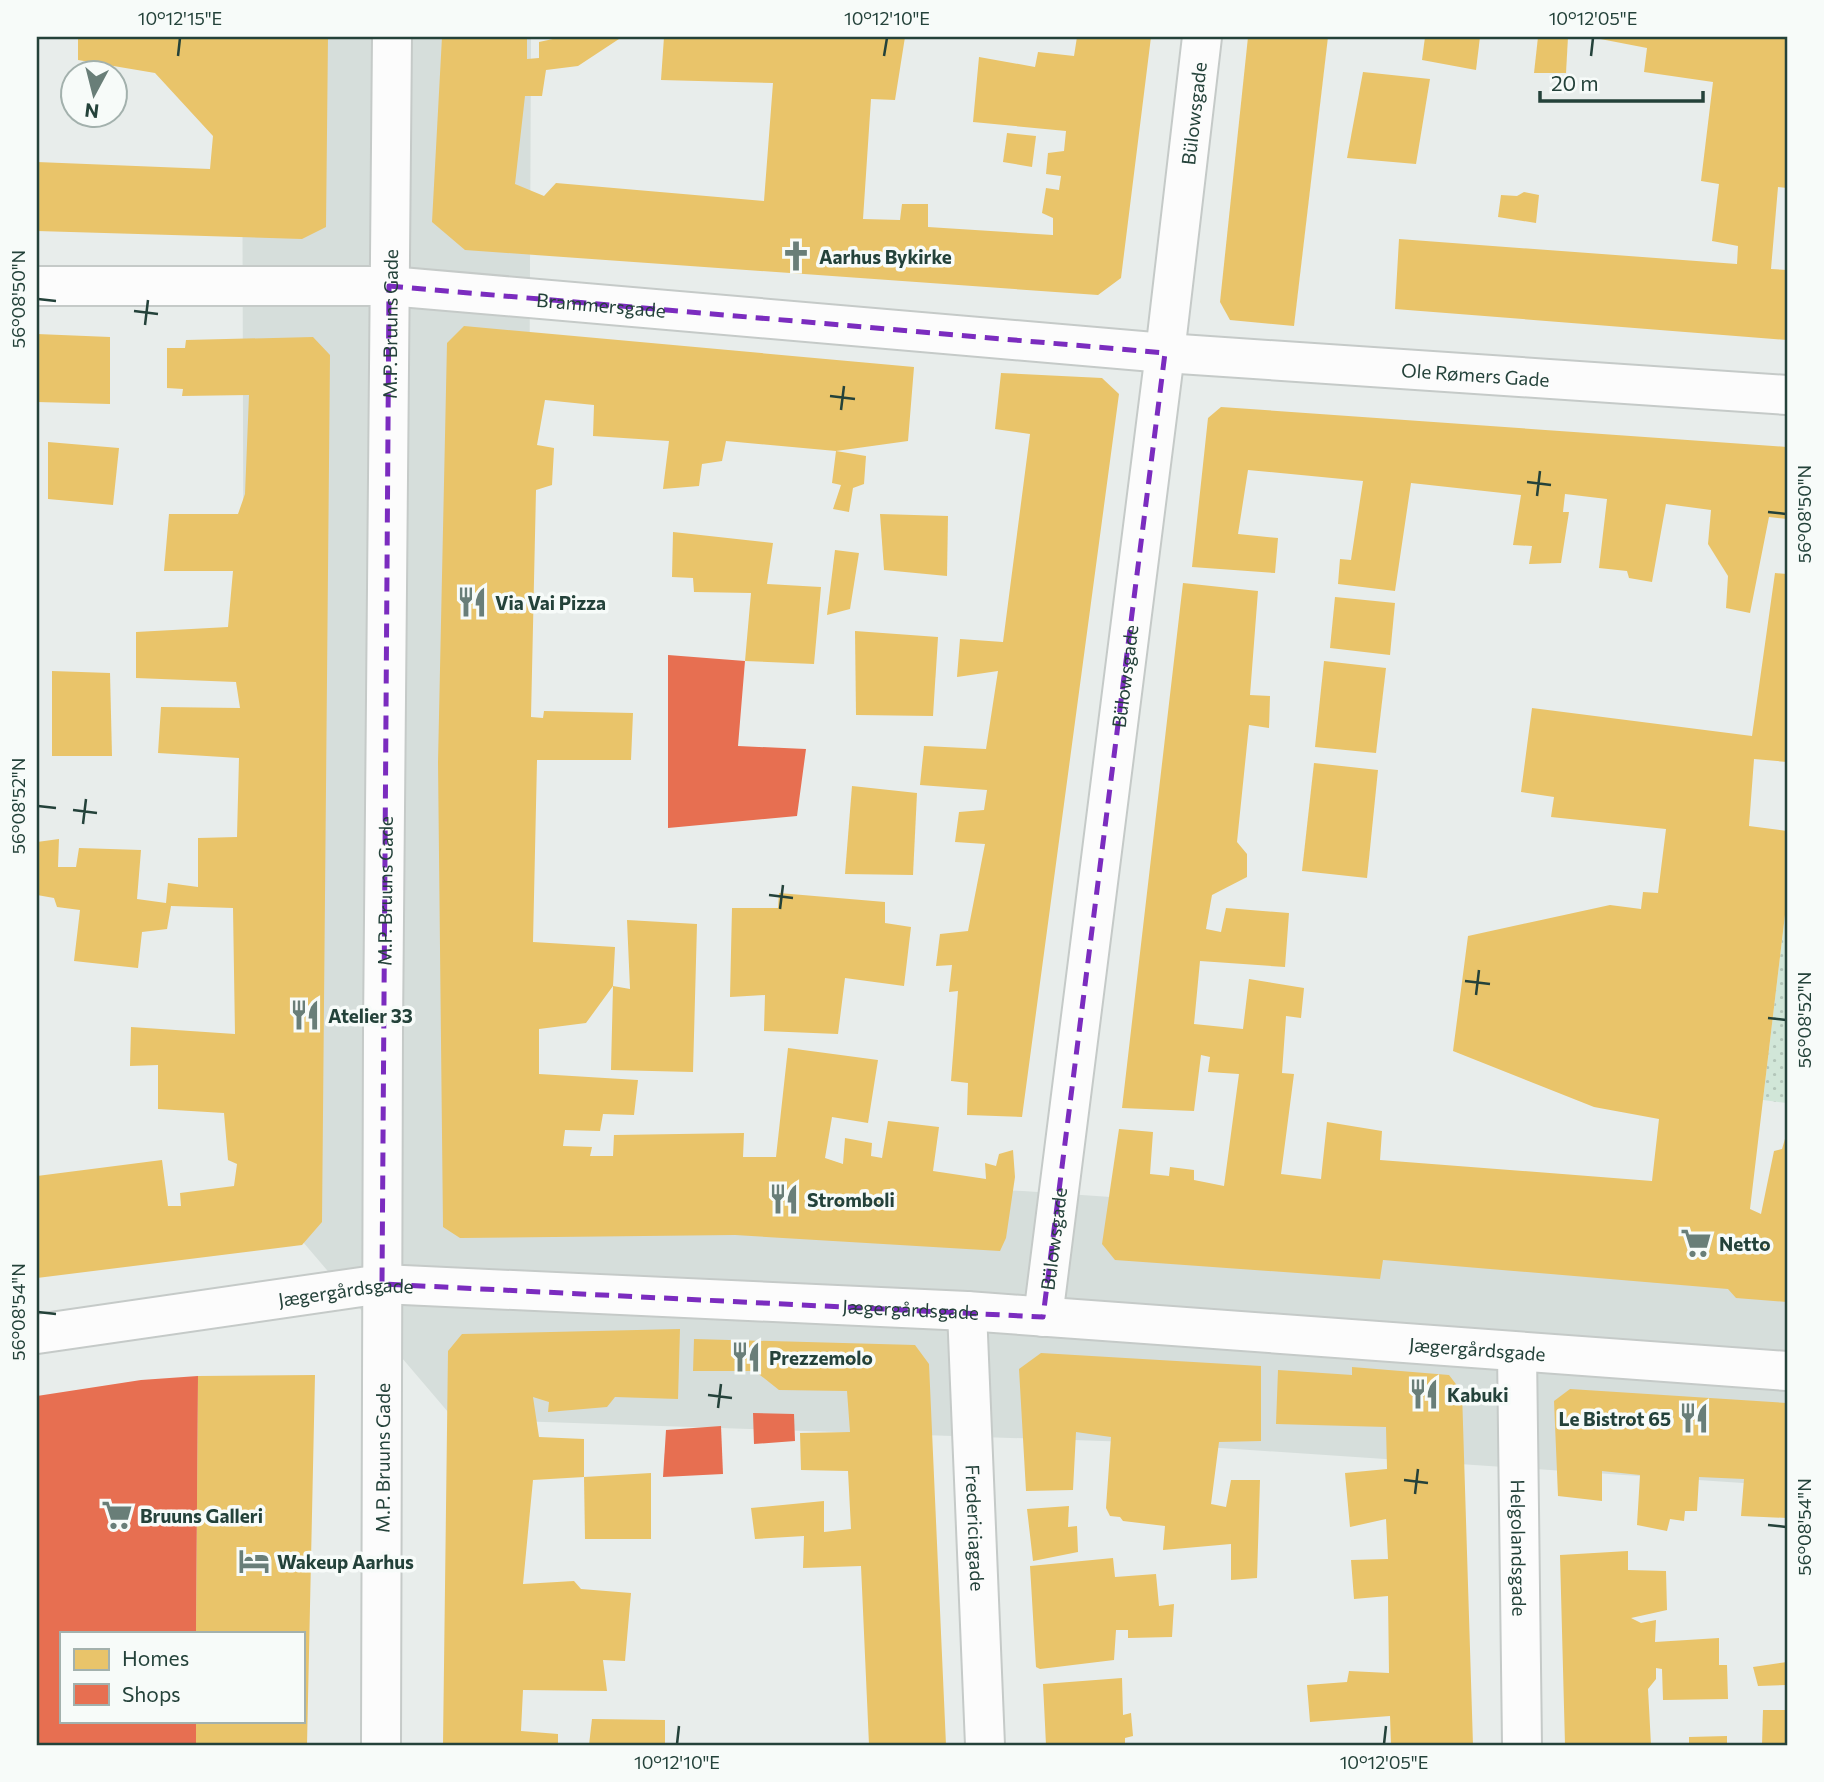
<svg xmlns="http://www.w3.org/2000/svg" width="1824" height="1782" viewBox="0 0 1824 1782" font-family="Commissioner,sans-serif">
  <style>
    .built { fill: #d6dedb }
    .garden { fill: url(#garden-dots) }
    .homes { fill: #e9c46a }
    .shops { fill: #e76f51 }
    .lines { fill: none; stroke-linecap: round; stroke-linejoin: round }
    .minor-casing { stroke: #c5cac8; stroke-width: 42 }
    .minor { stroke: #fcfcfc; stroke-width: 38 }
    .marked { fill: none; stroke: #7b2cbf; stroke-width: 5; stroke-dasharray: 14 9; stroke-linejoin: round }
    .ticks { fill: none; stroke: #24423a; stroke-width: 2.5 }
    .labels { text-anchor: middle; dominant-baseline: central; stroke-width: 7; stroke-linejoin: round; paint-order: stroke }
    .street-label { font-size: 19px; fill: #24423a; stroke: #f7fbf9 }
    .poi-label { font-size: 19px; font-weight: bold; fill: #24423a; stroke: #f7fbf9; text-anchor: start }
    .neatline { fill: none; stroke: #24423a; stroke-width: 2.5 }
    .ticks-label { font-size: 18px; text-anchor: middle; fill: #24423a }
  </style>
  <defs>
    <pattern id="garden-dots" width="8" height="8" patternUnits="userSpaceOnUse" patternTransform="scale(1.75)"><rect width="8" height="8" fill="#d1e6d8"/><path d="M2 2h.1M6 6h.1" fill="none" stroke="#b3c6ba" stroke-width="1.8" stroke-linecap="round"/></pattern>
  </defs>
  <rect width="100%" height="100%" fill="#e8edeb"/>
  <polygon class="built" points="242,37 531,37 526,1177 1023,1191 1787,1243 1787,1486 1131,1442 454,1419 245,1174"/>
  <polygon class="garden" points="1787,898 1787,1103 1763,1100"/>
  <g class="homes">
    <polygon points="78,37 328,37 326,227 302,239 37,231 37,162 210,169 213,136 155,73 78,60"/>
    <polygon points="442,37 527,37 527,59 539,58 539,42 562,37 622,37 578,66 546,70 542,96 525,96 515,184 544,196 556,183 764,201 773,83 661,80 664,37 905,37 895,100 871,99 863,219 900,220 902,204 928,204 928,227 1053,235 1053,218 1042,213 1046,188 1059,190 1061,176 1046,174 1048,153 1064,151 1066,131 973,122 979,57 1035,67 1038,52 1074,56 1077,37 1151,37 1121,278 1098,295 465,250 432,222"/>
    <polygon points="1248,37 1328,37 1294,326 1230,320 1220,302"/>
    <polygon points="1425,37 1480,37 1476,70 1422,60"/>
    <polygon points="1538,37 1568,37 1566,73 1534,73"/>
    <polygon points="1590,37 1787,37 1787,188 1778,187 1771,269 1787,270 1787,340 1395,309 1399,239 1737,264 1738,246 1712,241 1719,184 1701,181 1713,82 1644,72 1647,48"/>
    <polygon points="1363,72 1430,79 1416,164 1347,158"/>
    <polygon points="1007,133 1036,136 1032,167 1003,162"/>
    <polygon points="1524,192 1539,195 1536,223 1498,217 1501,195 1517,196"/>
    <polygon points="464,326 914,367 908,441 836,451 866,456 864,484 853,488 849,512 833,509 841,485 832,483 836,451 726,441 722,461 702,464 699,486 663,489 669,441 593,436 594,405 545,400 537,445 554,448 552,485 536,490 531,717 543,718 544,711 633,713 631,760 537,760 533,942 615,947 613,986 586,1023 539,1029 539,1074 638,1080 634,1115 603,1114 600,1131 565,1130 563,1146 592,1147 590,1156 613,1156 614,1135 744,1133 743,1157 776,1157 788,1048 878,1060 868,1123 832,1117 825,1158 843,1164 845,1138 872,1143 871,1156 882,1158 888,1121 939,1127 933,1171 986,1179 985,1163 996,1166 999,1154 1013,1150 1015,1177 1006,1238 1000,1251 735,1235 460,1238 443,1227 438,762 447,343"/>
    <polygon points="37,334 110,337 110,404 37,402"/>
    <polygon points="313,337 330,355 322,1222 302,1245 37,1278 37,1176 162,1160 168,1206 181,1206 180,1193 234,1186 237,1164 228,1160 224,1113 158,1109 158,1065 130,1066 131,1027 235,1034 233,908 171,906 167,929 142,932 138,968 74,961 80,910 57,907 54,898 37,895 37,842 59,839 58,867 76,867 79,848 141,850 137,899 166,903 168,883 198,887 198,838 237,837 239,758 158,753 161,707 240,708 236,682 136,678 136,632 228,627 233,571 164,571 169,514 238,514 245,494 249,395 182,396 183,389 167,388 167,348 185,348 186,340"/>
    <polygon points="1001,373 1102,378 1119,394 1022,1117 967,1115 968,1083 951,1081 958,991 949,992 952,965 936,966 940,934 968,931 985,844 955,842 959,812 984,810 987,790 920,785 924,746 986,749 998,671 957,677 960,639 1003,642 1030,434 995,429"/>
    <polygon points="1221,407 1787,447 1787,519 1769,517 1750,613 1726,608 1728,576 1708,544 1711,510 1666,504 1652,582 1629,578 1627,571 1599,568 1607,499 1565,494 1563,512 1569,512 1561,563 1529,564 1532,546 1513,545 1521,495 1411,483 1395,591 1338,584 1340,559 1351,560 1363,481 1248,470 1238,534 1278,538 1275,573 1192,567 1208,418"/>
    <polygon points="48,442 119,448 113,505 48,499"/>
    <polygon points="880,514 948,516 947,576 884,570"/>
    <polygon points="673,532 773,543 767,584 821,587 814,664 745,661 751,593 694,592 693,578 672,577"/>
    <polygon points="835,550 859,553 850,609 827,615"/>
    <polygon points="1775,573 1787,574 1787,762 1754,759 1749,826 1787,831 1787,898 1750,1209 1761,1214 1774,1151 1782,1149 1787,1132 1787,1302 1736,1298 1728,1289 1383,1260 1380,1279 1115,1260 1102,1244 1119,1129 1153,1132 1150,1174 1169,1176 1170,1167 1194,1170 1194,1180 1224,1186 1239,1074 1208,1072 1210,1057 1201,1055 1194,1111 1122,1108 1183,583 1258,591 1250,695 1270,696 1269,728 1249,725 1237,842 1247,854 1247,877 1212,895 1206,929 1221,932 1226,908 1289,913 1285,967 1200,961 1194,1024 1243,1029 1249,979 1304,988 1301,1018 1286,1016 1282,1073 1294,1074 1281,1174 1321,1179 1327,1122 1382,1131 1380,1160 1652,1181 1659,1119 1594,1107 1453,1051 1468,936 1610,905 1641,909 1643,892 1658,893 1666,829 1551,817 1554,797 1521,792 1532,708 1752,736"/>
    <polygon points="1335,597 1395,603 1390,655 1330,648"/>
    <polygon points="855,631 938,637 933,716 856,715"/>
    <polygon points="1324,661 1386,668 1376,753 1315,747"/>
    <polygon points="52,671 110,673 112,756 52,756"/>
    <polygon points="1314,763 1378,770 1367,878 1302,871"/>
    <polygon points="852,786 917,793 913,875 845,874"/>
    <polygon points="779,893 885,902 885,923 911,927 904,986 845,978 838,1034 764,1031 765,995 730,997 732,908 778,908"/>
    <polygon points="627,920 697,924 693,1072 611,1070 613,986 630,989"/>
    <polygon points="680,1329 678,1399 615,1397 607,1407 548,1412 549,1402 533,1397 539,1437 584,1439 584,1477 533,1480 523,1584 574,1581 581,1589 631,1593 625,1661 603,1660 607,1691 523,1690 521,1731 558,1734 558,1745 443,1745 448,1351 462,1334"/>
    <polygon points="694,1339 915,1345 929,1364 946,1745 869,1745 861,1566 803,1568 804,1536 755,1539 751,1508 824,1501 824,1532 851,1529 848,1471 801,1470 800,1433 850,1432 847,1391 779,1390 755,1371 693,1371"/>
    <polygon points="1041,1353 1261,1366 1261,1441 1219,1442 1211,1504 1226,1507 1231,1480 1260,1480 1257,1578 1231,1580 1231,1544 1163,1550 1165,1526 1123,1521 1120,1517 1110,1516 1106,1508 1111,1437 1076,1432 1073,1490 1026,1491 1019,1369"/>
    <polygon points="1352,1367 1449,1375 1462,1392 1473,1745 1391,1745 1390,1716 1310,1722 1307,1685 1347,1682 1349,1671 1389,1673 1388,1596 1354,1599 1351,1560 1388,1559 1386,1519 1350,1527 1345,1473 1387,1469 1386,1427 1276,1424 1278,1370 1352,1375"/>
    <polygon points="315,1375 307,1745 196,1745 196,1721 303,1721 303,1633 196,1633 198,1376"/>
    <polygon points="1570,1389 1787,1403 1787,1518 1741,1516 1744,1479 1699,1477 1697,1511 1685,1511 1684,1521 1670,1519 1667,1531 1637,1525 1640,1475 1602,1471 1602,1501 1558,1496 1554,1401"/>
    <polygon points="651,1473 651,1539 585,1539 584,1477"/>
    <polygon points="1069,1506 1068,1527 1077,1526 1078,1552 1033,1561 1027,1509"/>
    <polygon points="1628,1551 1628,1570 1666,1571 1667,1610 1631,1618 1641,1623 1656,1620 1655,1642 1719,1638 1719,1665 1727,1665 1728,1699 1663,1700 1662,1669 1656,1668 1656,1679 1648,1689 1651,1745 1565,1745 1560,1555"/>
    <polygon points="1113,1558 1115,1577 1156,1574 1159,1606 1174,1604 1172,1637 1128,1638 1128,1630 1116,1630 1114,1660 1040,1669 1036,1667 1030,1566"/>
    <polygon points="1787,1662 1787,1685 1758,1686 1753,1667"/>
    <polygon points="1122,1678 1123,1715 1131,1713 1133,1736 1125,1738 1125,1745 1046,1745 1043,1684"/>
    <polygon points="1763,1710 1787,1710 1787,1745 1762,1745"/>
    <polygon points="592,1719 665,1720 665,1745 589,1745"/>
    <polygon points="1727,1736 1727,1745 1689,1745 1689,1737"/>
  </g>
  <g class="shops">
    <polygon points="668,655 745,661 738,746 806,749 797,816 668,828"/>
    <polygon points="198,1376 196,1633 61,1633 61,1721 196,1721 196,1745 37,1745 37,1396 141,1380"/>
    <polygon points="753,1413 794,1414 795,1441 754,1444"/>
    <polygon points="721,1426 723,1474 663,1477 666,1430"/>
  </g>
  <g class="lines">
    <g class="minor-casing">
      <g id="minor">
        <path id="s1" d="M37,286H389L1165,353L1787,395"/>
        <path id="s2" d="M967,1311L985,1745"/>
        <path id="s3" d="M1043,1317L1165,353L1202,37"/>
        <path id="s4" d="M37,1334L382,1284L967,1311L1787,1371"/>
        <path id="s5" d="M1517,1352L1522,1745"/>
        <path id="s6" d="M381,1745L383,1029L392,37"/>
      </g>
    </g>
    <use href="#minor" class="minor"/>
  </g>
  <path class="marked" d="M389,286L1165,353L1043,1317L382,1284Z"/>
  <path class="ticks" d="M178,56L180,38M884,56L887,38M1591,56L1593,38M38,299L56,301M134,311L158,314M145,325L148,300M830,396L855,399M841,410L844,386M1527,482L1551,485M1537,496L1540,471M1768,512L1786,514M38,806L56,808M73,810L97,813M83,824L86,799M769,895L793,898M780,909L783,885M1465,981L1490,984M1476,995L1479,970M1768,1018L1786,1020M38,1312L56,1314M708,1395L732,1398M718,1408L721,1384M1404,1480L1428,1483M1415,1494L1418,1469M1768,1525L1786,1527M677,1744L679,1726M1384,1744L1386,1726"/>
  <defs>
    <g id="church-bare" transform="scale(2.415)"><path d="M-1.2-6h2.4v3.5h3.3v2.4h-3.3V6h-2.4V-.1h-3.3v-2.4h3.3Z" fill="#697e78" stroke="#f7fbf9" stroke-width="2.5" paint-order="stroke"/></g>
    <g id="restaurant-bare" transform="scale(2.415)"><path d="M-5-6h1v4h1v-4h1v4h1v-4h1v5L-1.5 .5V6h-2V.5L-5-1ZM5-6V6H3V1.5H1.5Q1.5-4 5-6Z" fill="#697e78" stroke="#f7fbf9" stroke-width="2.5" paint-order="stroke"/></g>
    <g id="supermarket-bare" transform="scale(2.415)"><path d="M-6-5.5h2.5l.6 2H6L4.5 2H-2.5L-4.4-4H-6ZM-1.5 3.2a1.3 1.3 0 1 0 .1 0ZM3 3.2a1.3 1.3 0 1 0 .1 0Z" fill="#697e78" stroke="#f7fbf9" stroke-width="2.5" paint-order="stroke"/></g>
    <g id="hotel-bare" transform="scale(2.415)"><path d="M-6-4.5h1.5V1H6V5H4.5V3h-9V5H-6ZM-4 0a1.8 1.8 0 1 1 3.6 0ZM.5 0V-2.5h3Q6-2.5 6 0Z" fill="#697e78" stroke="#f7fbf9" stroke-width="2.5" paint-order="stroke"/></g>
  </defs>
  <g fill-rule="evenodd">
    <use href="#church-bare" x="796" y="256"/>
    <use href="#restaurant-bare" x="472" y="602"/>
    <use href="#restaurant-bare" x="305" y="1015"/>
    <use href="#restaurant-bare" x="784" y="1199"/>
    <use href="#supermarket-bare" x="1696" y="1243"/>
    <use href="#restaurant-bare" x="746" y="1357"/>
    <use href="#restaurant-bare" x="1424" y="1394"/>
    <use href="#restaurant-bare" x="1694" y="1418"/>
    <use href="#supermarket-bare" x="117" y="1515"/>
    <use href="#hotel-bare" x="254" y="1561"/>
  </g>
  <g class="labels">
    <g class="street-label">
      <text stroke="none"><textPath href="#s3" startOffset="1213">Bülowsgade</textPath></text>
      <text stroke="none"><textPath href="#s1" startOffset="565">Brammersgade</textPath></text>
      <text stroke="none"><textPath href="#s6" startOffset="1421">M.P. Bruuns Gade</textPath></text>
      <text stroke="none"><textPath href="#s1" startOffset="1442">Ole Rømers Gade</textPath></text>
      <text stroke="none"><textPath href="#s3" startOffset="646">Bülowsgade</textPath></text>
      <text stroke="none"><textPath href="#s6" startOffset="854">M.P. Bruuns Gade</textPath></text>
      <text stroke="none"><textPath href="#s3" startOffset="79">Bülowsgade</textPath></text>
      <text stroke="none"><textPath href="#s4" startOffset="312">Jægergårdsgade</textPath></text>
      <text stroke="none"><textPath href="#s4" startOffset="878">Jægergårdsgade</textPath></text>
      <text stroke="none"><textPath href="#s4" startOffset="1446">Jægergårdsgade</textPath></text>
      <text stroke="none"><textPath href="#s6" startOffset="287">M.P. Bruuns Gade</textPath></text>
      <text stroke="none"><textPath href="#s2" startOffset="217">Fredericiagade</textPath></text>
      <text stroke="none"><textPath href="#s5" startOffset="196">Helgolandsgade</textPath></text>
    </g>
    <g class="poi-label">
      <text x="819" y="256">Aarhus Bykirke</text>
      <text x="495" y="602">Via Vai Pizza</text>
      <text x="328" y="1015">Atelier 33</text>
      <text x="807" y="1199">Stromboli</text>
      <text x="1719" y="1243">Netto</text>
      <text x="769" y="1357">Prezzemolo</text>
      <text x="1447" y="1394">Kabuki</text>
      <text x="1671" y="1418" text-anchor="end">Le Bistrot 65</text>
      <text x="140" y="1515">Bruuns Galleri</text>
      <text x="277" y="1561">Wakeup Aarhus</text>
    </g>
  </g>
  <rect width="1824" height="1782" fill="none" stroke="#f7fbf9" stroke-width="77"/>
  <rect x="60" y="1632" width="245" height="91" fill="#f7fbf9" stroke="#a3b1ad" stroke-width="2"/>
  <rect x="74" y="1649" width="35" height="21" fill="#e9c46a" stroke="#a3b1ad" stroke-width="2"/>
  <text x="122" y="1666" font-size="21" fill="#24423a">Homes</text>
  <rect x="74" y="1684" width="35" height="21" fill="#e76f51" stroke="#a3b1ad" stroke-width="2"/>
  <text x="122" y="1702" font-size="21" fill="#24423a">Shops</text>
  <g transform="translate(94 94) rotate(187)"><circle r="33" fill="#f7fbf9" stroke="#a3b1ad" stroke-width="2"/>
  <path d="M0-5L12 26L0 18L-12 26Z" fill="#697e78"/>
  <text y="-10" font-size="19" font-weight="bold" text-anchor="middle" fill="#24423a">N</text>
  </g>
  <path d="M1540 91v10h163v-10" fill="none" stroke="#24423a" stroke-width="3.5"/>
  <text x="1551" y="91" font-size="21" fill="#24423a" stroke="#f7fbf9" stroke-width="5" paint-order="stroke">20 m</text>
  <rect x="38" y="38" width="1748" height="1706" class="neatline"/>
  <g class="ticks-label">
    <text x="180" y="25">10°12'15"E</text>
    <text x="887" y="25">10°12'10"E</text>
    <text x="1593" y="25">10°12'05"E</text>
    <text transform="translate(19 299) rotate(-90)" y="6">56°08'50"N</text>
    <text transform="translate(1805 514) rotate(-90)" y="6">56°08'50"N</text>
    <text transform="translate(19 806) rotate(-90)" y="6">56°08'52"N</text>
    <text transform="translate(1805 1020) rotate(-90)" y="6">56°08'52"N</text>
    <text transform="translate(19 1312) rotate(-90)" y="6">56°08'54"N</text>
    <text transform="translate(1805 1527) rotate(-90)" y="6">56°08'54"N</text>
    <text x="677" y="1769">10°12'10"E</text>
    <text x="1384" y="1769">10°12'05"E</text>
  </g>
</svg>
